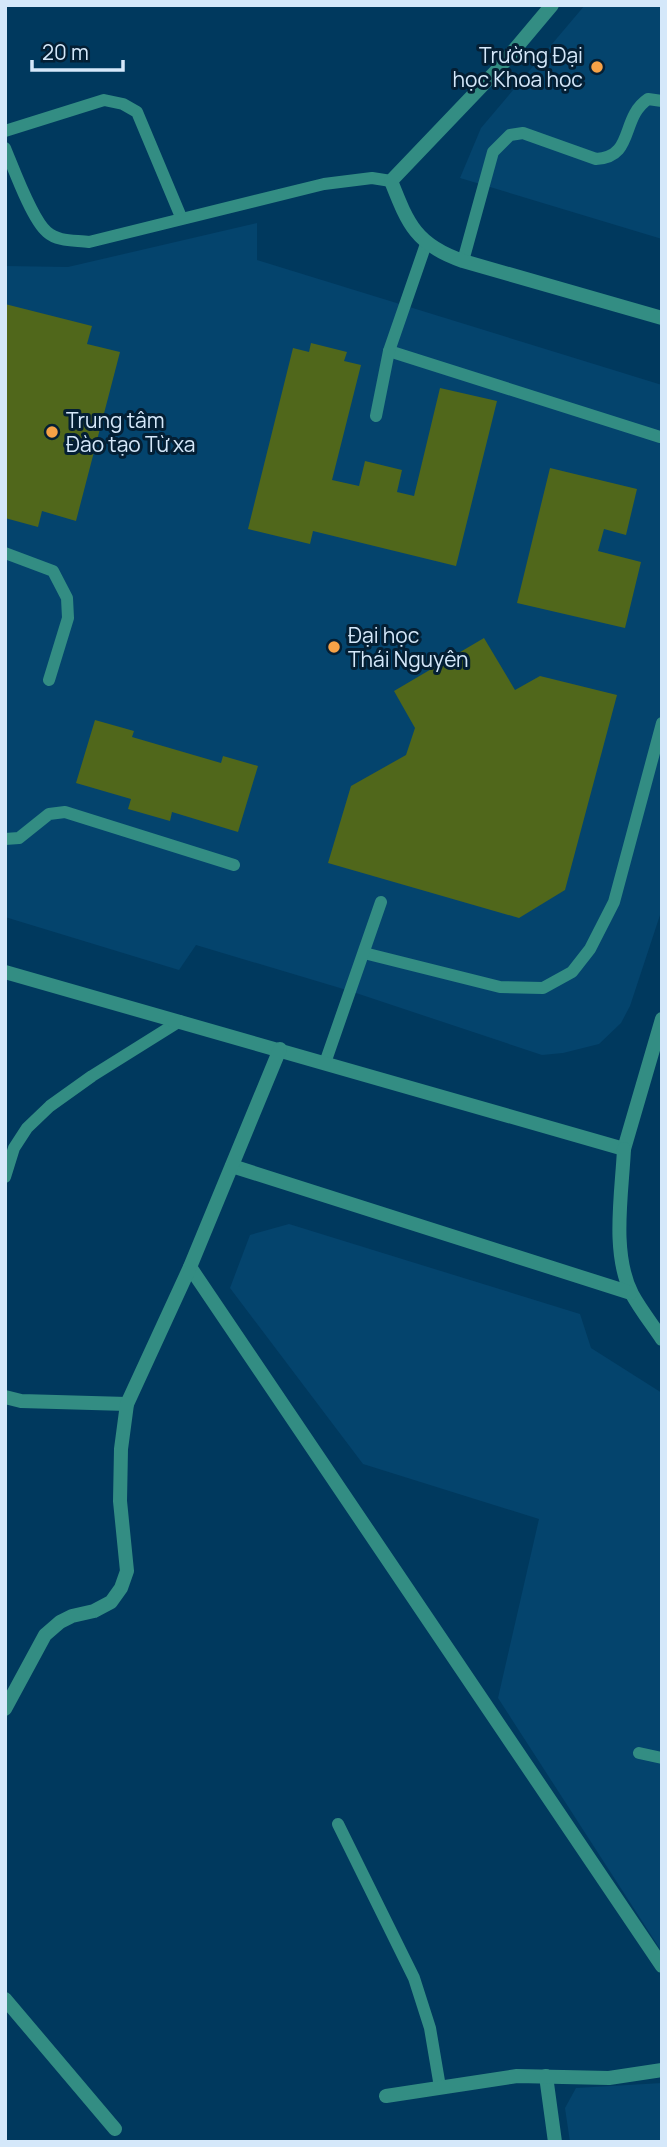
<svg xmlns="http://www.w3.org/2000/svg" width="667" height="2147" viewBox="0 0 667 2147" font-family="Manrope,sans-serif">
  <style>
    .built { fill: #04446d }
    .building { fill: #50671b }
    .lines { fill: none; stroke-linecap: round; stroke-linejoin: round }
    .lane { stroke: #338d83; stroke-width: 12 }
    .street { stroke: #338d83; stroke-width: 14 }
    .poi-dot { fill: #f6a247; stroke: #041f34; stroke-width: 2.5 }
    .labels { text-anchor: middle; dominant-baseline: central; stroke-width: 6; stroke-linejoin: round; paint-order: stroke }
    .poi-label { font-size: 21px; fill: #d5e8fa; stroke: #041f34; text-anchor: start }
  </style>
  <rect width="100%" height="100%" fill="#00395e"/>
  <g class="built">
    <polygon points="585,5 662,5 662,239 460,178 481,128"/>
    <polygon points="257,223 257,260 662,385 662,909 630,1006 621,1023 599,1044 563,1053 542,1055 350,991 196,945 179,970 5,917 5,266 68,267"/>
    <polygon points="289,1224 580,1314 591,1348 662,1393 662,1952 498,1698 539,1519 363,1464 230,1288 250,1235"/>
    <polygon points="662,2083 662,2142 570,2142 565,2108 576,2088"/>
  </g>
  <g class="building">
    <polygon points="5,304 92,326 87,344 120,352 76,521 42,511 38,527 5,518"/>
    <polygon points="311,343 347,352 344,361 361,365 332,480 359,486 365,461 402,470 397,492 414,496 440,388 497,401 456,566 313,531 310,544 248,529 293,348 309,352"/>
    <polygon points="550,468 637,489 626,535 604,529 598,551 641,562 625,628 517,603"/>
    <polygon points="484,638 515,690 540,676 617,695 565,890 519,918 328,863 351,786 406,755 415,728 394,691"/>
    <polygon points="95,720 134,731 132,737 221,763 223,756 258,766 238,832 172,812 170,821 128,809 131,799 76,783"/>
  </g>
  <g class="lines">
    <g class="lane">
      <polyline points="5,131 104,100 123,104 137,112 181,217"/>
      <path d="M5,148C13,167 32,220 47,232C58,242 75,240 89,242L324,184L372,178L391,181"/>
      <path d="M463,261L493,152L510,135L523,133L596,159C635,157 620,118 648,99L662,101"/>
      <polyline points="389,351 660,437"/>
      <polyline points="376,416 389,351 426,244"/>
      <polyline points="5,553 53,571 67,598 68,618 49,680"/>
      <polyline points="5,839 19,838 49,814 65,812 234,865"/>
      <polyline points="364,953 500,987 543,988 572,972 590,949 614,902 662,723"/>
      <polyline points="325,1063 381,902"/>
      <polyline points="5,1177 14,1148 27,1128 50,1106 92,1076 180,1021"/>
      <polyline points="639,1753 662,1758"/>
      <polyline points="338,1824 414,1978 430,2028 440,2087"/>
    </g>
    <g class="street">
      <path d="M552,5L499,68L391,181C408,224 416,245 463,261L662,318"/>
      <polyline points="5,972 624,1149 662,1019"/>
      <path d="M624,1149C622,1193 611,1253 632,1294C640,1309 652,1324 662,1339"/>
      <polyline points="232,1166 631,1293"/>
      <polyline points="190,1267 662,1966"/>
      <polyline points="5,1397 21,1401 127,1404"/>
      <polyline points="5,1709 45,1635 60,1622 72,1616 94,1611 111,1602 121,1588 127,1571 120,1501 121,1449 127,1404 190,1267 280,1049"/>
      <polyline points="5,1999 115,2129"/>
      <polyline points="546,2076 555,2142"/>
      <polyline points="386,2096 517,2076 609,2078 662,2070"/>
    </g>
  </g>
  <g class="poi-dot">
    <circle cx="597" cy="67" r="7"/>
    <circle cx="52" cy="432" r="7"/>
    <circle cx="334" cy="647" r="7"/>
  </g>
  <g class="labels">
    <g class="poi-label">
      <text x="583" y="55" text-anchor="end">Trường Đại<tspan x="583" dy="24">học Khoa học</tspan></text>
      <text x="66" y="420">Trung tâm<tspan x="66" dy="24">Đào tạo Từ xa</tspan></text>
      <text x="348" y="635">Đại học<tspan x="348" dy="24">Thái Nguyên</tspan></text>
    </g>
  </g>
  <rect width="667" height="2147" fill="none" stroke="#d5e8fa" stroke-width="14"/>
  <path d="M32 60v10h91v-10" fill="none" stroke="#d5e8fa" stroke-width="3.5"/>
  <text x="42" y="60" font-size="21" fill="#d5e8fa" stroke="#041f34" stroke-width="5" paint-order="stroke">20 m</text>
</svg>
